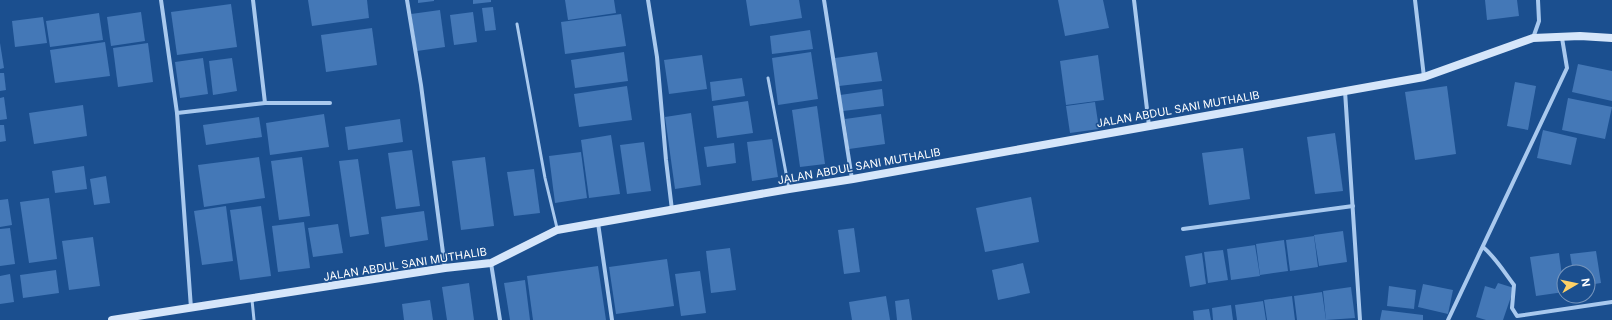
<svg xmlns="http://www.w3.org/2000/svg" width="1612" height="320" viewBox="0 0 1612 320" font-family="Inter,sans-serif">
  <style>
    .building { fill: #4478b7 }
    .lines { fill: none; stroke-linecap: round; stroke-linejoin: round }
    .lane { stroke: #a9c9ee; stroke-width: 3 }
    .street { stroke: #a9c9ee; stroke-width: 4 }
    .secondary { stroke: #d6e6fa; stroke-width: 8 }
    .labels { text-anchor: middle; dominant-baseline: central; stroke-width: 3.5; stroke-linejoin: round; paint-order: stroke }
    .street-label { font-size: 11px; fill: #fff; stroke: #1b4f8f }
  </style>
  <rect width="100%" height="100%" fill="#1b4f8f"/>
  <g class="building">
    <polygon points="308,0 367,0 369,18 312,26"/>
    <polygon points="418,0 434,0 434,1 418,3"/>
    <polygon points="473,0 491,0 491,2 473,4"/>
    <polygon points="565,0 614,0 616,13 568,20"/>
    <polygon points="746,0 799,0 802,18 750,26"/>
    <polygon points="1058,0 1103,0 1109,28 1065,36"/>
    <polygon points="1485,0 1517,0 1519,16 1487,20"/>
    <polygon points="231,4 237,47 177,55 171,12"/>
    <polygon points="493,7 496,30 485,31 482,8"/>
    <polygon points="440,10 445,47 417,51 411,14"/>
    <polygon points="141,12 145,41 111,46 107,17"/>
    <polygon points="473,12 477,42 454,45 450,15"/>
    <polygon points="99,13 103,40 50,47 46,21"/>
    <polygon points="621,14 626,46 565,54 561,22"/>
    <polygon points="43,17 47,43 15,47 12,21"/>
    <polygon points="372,28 377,65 326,72 321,35"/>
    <polygon points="810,30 813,49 772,54 770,36"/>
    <polygon points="105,42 110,76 55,83 50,50"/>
    <polygon points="0,43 4,68 0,69"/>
    <polygon points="148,43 153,82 118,87 113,48"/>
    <polygon points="624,52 628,81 575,88 571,60"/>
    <polygon points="811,52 818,99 778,105 772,58"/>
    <polygon points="877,52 882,81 839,86 835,58"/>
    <polygon points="702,55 707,89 669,94 664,60"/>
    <polygon points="1098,55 1104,100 1066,105 1060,61"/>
    <polygon points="203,58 208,94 180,98 175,62"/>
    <polygon points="232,58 237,91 213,95 209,61"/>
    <polygon points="1578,64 1612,71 1612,101 1572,92"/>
    <polygon points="0,73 4,73 6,90 0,91"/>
    <polygon points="742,78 745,96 712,101 710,82"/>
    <polygon points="1515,82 1536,86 1528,130 1507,126"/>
    <polygon points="627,86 632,120 579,127 574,94"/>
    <polygon points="1447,86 1456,154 1415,160 1405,92"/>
    <polygon points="882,89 884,106 843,111 840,95"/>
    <polygon points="4,97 7,119 0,120 0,98"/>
    <polygon points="1568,98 1612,107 1605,139 1562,130"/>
    <polygon points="748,101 753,133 717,138 713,106"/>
    <polygon points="1095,102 1099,129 1070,133 1066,106"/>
    <polygon points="83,105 87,136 34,144 29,113"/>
    <polygon points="817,106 825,164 800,167 792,110"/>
    <polygon points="691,113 701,185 675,189 665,117"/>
    <polygon points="324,114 329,147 270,155 266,123"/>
    <polygon points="881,114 885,144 849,149 845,119"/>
    <polygon points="259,117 262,137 206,145 203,125"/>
    <polygon points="400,119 403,142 348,150 345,127"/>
    <polygon points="0,125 4,125 6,141 0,142"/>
    <polygon points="1543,130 1577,138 1571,165 1537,158"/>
    <polygon points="1335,133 1343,191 1315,194 1307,137"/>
    <polygon points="611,135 620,194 589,198 581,140"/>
    <polygon points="772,139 778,177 752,181 747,142"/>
    <polygon points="644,142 651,191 627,194 620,145"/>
    <polygon points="734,143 736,163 707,167 704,147"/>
    <polygon points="1243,148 1250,199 1209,205 1202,153"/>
    <polygon points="412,150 420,206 396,209 388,153"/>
    <polygon points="581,152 587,198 555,203 549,156"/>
    <polygon points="259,157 265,198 204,207 198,165"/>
    <polygon points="302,157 310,216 279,220 271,161"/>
    <polygon points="485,157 494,226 461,230 452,161"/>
    <polygon points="358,159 369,234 350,237 339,161"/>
    <polygon points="84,166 87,189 55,193 52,171"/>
    <polygon points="534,169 540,213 514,216 507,172"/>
    <polygon points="106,176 110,203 94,205 90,179"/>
    <polygon points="1031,197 1039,242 985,252 976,208"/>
    <polygon points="49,198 57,259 29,263 20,202"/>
    <polygon points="8,199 12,225 0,227 0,200"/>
    <polygon points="226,206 233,261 202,265 194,211"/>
    <polygon points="261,206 271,276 240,280 230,210"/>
    <polygon points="424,211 428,240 385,247 381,217"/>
    <polygon points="304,222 310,268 278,272 272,226"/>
    <polygon points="338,224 343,253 313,257 308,228"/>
    <polygon points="10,228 15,264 0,266 0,229"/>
    <polygon points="854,228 860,272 844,274 838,230"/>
    <polygon points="1343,231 1347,262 1319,266 1314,235"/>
    <polygon points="1314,236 1318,267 1290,271 1286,240"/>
    <polygon points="93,237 100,286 69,290 62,241"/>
    <polygon points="1284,240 1288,271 1260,275 1256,244"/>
    <polygon points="1255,245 1260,276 1231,280 1227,249"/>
    <polygon points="730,248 736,290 711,293 706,251"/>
    <polygon points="1223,250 1228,280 1208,283 1204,252"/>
    <polygon points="1596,251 1601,283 1588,285 1588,272 1573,272 1570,254"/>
    <polygon points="1202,253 1206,284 1190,287 1185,256"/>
    <polygon points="1559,253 1564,292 1536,296 1530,257"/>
    <polygon points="667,259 674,306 616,314 609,267"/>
    <polygon points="1023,263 1030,293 998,300 992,270"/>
    <polygon points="598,266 606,320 533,320 527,276"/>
    <polygon points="56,270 59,293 23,298 20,275"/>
    <polygon points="700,271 706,313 681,316 675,274"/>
    <polygon points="10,274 14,302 0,304 0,276"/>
    <polygon points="525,280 530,320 510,320 504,283"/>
    <polygon points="469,283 474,320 447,320 442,287"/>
    <polygon points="1498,283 1514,288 1503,320 1486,320 1476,317 1485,286 1495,289"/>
    <polygon points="1423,284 1453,290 1448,314 1418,307"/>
    <polygon points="1389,286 1416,290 1414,309 1387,306"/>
    <polygon points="1351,287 1355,318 1326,320 1323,291"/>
    <polygon points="1322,292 1326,320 1297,320 1294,296"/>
    <polygon points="886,296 890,320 852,320 849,302"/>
    <polygon points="1292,296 1295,320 1267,320 1264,300"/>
    <polygon points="909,299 912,320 897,320 895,301"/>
    <polygon points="430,300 433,320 404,320 402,304"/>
    <polygon points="1263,301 1266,320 1237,320 1235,305"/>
    <polygon points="1231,305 1233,320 1213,320 1212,308"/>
    <polygon points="1209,309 1211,320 1194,320 1193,311"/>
    <polygon points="1382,310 1423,315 1423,320 1380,320"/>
  </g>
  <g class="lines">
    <g class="lane">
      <polyline points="517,24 545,178 557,228"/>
      <polyline points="768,78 789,189"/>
      <polyline points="252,300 254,320"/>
    </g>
    <g class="street">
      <polyline points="161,0 177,113 191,308"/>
      <polyline points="253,0 265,103 330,103"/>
      <polyline points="407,0 421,85 445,268"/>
      <polyline points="648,0 657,57 666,160 672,210"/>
      <polyline points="824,0 852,179"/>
      <polyline points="1134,0 1149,126"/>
      <polyline points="1415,0 1424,77"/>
      <polyline points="1533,38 1539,21 1538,0"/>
      <polyline points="1345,91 1360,320"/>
      <polyline points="177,113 265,103"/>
      <polyline points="598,223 612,320"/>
      <polyline points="1183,229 1353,206"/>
      <path d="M1483,247C1496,258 1504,272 1514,285L1512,308L1517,316L1612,302"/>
      <polyline points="491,263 500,320"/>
      <polyline points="1448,320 1567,68 1562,38"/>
    </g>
    <polyline class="secondary" points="112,320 445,268 491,263 557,230 789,189 853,179 1424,77 1533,38 1580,36 1612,38"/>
  </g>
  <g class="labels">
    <g class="street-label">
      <text transform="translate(1178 109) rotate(-10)">JALAN ABDUL SANI MUTHALIB</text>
      <text transform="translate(859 166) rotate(-10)">JALAN ABDUL SANI MUTHALIB</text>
      <text transform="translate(405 264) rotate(-9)">JALAN ABDUL SANI MUTHALIB</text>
    </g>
  </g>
  <g transform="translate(1576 284) rotate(81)"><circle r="19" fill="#1b4f8f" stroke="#7695bc"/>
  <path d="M0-3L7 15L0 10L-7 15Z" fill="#ffd166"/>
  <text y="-6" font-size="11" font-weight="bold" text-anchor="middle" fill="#ffffff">N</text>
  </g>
</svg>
